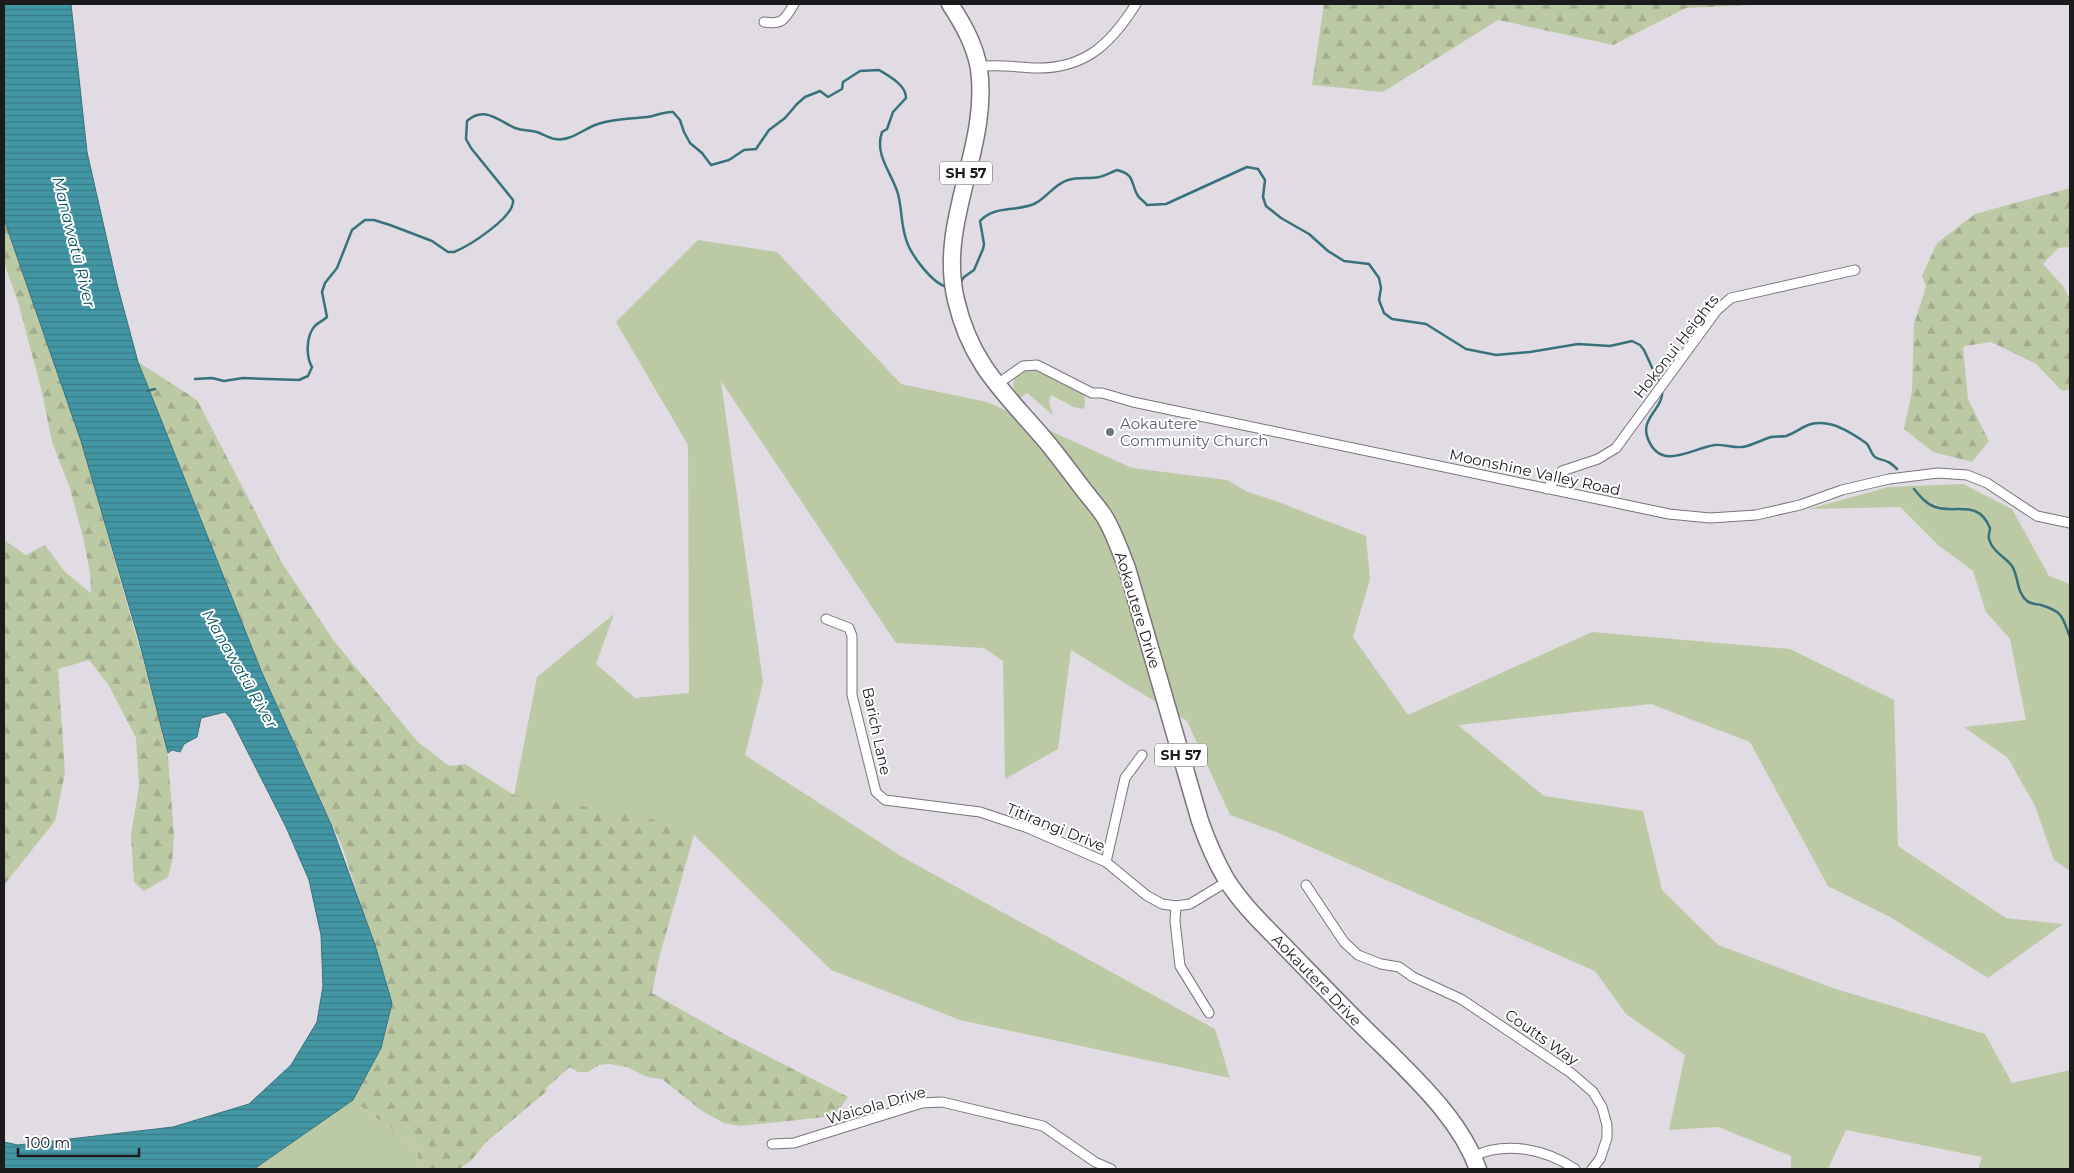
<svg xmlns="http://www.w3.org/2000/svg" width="2074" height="1173" viewBox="0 0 2074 1173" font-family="Montserrat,sans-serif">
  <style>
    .grass { fill: #bcc9a5 }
    .forest { fill: url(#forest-firs) }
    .water { fill: url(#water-rules); stroke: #37727c }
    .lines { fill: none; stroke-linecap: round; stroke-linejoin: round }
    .stream { stroke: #37727c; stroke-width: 2.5 }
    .street-casing { stroke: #78747a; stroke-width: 11 }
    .highway-casing { stroke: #78747a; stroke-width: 19 }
    .street { stroke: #fff; stroke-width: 9 }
    .highway { stroke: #fff; stroke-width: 16 }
    .worship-dot { fill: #6b7280; stroke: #fff; stroke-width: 2 }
    .labels { text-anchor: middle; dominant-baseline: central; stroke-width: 4; stroke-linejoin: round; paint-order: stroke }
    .shield { fill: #fff; stroke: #5f5f60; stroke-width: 1 }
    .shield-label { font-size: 14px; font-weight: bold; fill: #1b1a1c }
    .street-label { font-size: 15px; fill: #1b1a1c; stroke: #fff }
    .worship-label { font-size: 15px; fill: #5b616d; stroke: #fff; text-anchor: start }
    .water-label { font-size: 16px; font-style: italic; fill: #09545f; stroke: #fff }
  </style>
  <defs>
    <pattern id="forest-firs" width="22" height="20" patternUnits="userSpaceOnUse" patternTransform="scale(1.25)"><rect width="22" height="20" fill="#bcc9a5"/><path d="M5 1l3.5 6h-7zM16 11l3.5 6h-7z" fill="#a1ac8d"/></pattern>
    <pattern id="water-rules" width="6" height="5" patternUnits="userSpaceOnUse" patternTransform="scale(1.25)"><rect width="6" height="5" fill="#4397a5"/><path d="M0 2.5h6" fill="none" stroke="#377a86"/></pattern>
  </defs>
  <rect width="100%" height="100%" fill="#e1dce3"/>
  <g class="grass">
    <polygon points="698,240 777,252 901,384 987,402 1132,468 1227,480 1248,492 1273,500 1366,536 1370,579 1353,637 1408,715 1592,632 1790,649 1894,700 1898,846 2006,918 2063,924 1988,978 1890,917 1828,886 1750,742 1651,704 1458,725 1544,796 1643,811 1662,890 1718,945 1833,988 1985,1034 2012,1083 2070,1070 2070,1169 1978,1169 1982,1157 1846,1130 1828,1169 1791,1169 1791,1156 1718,1127 1669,1130 1685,1055 1626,1014 1595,971 1276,832 1230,815 1187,721 1071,650 1058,749 1005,779 1003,661 984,648 896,643 721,381 763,682 745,755 904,858 1215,1029 1230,1078 960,1020 831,970 694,835 514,795 537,677 614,614 596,664 635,698 689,693 688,445 616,322"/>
    <path d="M1030,369C1039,371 1078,387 1083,394C1086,399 1085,403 1084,409L1074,407L1051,395L1049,402L1053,415L1027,393L1019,399C1008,385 1013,373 1030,369Z"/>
    <polygon points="1963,484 2012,509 2049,576 2070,584 2070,871 2054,860 2035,806 2008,758 1964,727 2026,720 2010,639 1986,612 1973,571 1938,545 1900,507 1809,509 1888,487"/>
    <polygon points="353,1100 417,1148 420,1169 254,1169"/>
  </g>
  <g class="forest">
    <polygon points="1324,4 1769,4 1686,8 1613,45 1498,20 1383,92 1312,85"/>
    <polygon points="2070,188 2070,247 2058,248 2043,264 2063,286 2068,296 2070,296 2070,389 2062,391 2036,364 1991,342 1965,346 1963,348 1968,399 1989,441 1972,462 1933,452 1904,429 1912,392 1914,324 1926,287 1922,276 1937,243 1975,214"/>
    <polygon points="4,219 81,441 167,745 174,834 172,862 168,877 144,891 134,882 131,835 139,786 136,738 108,684 89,660 58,669 65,773 55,821 4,885 4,540 26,555 45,545 65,572 91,593 90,572 83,537 70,488 52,442 42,392 18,302 4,263"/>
    <polygon points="138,362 197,400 282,563 334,641 418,742 449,766 465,764 514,795 644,816 694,835 659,958 652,993 726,1035 848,1097 835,1116 740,1126 724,1123 702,1111 662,1079 647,1077 627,1067 610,1064 599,1065 588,1072 578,1072 570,1067 546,1088 547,1091 485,1143 472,1160 459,1169 420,1169 417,1148 353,1100 381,1048 392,1002 342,846 262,673"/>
  </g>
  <polygon class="water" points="4,4 71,4 87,152 117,284 138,362 262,673 331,824 375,945 392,1003 381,1048 353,1100 254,1169 4,1169 4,1142 18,1145 173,1127 249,1104 291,1065 317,1022 323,986 321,935 309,880 286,827 231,719 225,712 201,718 197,737 184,744 180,752 172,750 168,753 138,637 81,441 4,219"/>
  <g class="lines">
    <g class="stream">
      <path d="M960,283L964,277L974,270L983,249L984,244L980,221C995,205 1015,212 1034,204C1047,198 1054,184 1068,180C1078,177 1089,179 1099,177C1105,176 1111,172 1117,170C1136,175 1130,183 1138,196C1140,199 1145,202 1147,205L1166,204L1247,167L1258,169L1265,180L1263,197L1266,206L1281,218L1309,234L1328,251L1344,261L1369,264L1379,278L1381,288L1379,300L1384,313L1392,319L1426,324L1466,349L1496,355L1530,352L1578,344L1610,346L1632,341L1640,345L1644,350L1660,385"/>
      <path d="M195,379L212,378L224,381L243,378L299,380L308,376L312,367C306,357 306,337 314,327C317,323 323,321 327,317L322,292L325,283L337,268L352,230L365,220H374L390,225L432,241L448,252H454C469,246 515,217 513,200L471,148L466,139L467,121C484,105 499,121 515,128C523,131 530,130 537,132C543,134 549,138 555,139C571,142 584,128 598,124C616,118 629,119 647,117C656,116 664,111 673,112L680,120L684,132L690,143L702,153L711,165L729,160L744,150L756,149L769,130L785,118L797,104L805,97L820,91L828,97L842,89L843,82L860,71L879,70C889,76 906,85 906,98L893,112L887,129L882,132C874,155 892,173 898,194C902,209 901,225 906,239C910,254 933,285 948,287"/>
      <path d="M1662,390C1665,408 1639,418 1648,439C1661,472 1692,448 1715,445C1723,444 1733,448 1742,447C1751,446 1761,440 1771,437C1776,436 1781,437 1786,436C1803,430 1806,420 1829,424C1841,426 1856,436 1866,443C1870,446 1870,452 1874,456C1877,460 1883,459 1888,462C1891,463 1894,466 1897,469"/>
      <polyline points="147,391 155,389"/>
      <path d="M1914,489C1920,496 1926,504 1935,507C1957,514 1978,499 1990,528C1990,531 1988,536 1989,539C1992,551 2005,557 2012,566C2019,577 2016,592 2027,601C2030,604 2036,604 2041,605C2064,612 2062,617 2070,637"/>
    </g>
    <g class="street-casing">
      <g id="street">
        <path d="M764,22C783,25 785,19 794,4"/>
        <path d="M978,67C995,64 1015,67 1032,68C1084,70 1110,45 1136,4"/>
        <polyline points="996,385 1023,366 1037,365 1092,393 1102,393 1133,402 1669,514 1710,518 1756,515 1800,505 1842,490 1889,479 1938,473 1967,475 1987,483 2037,516 2070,523"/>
        <polyline points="1547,489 1562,471 1598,459 1616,448 1717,310 1731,298 1855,270"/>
        <polyline points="826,619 849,628 852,636 852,695 876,792 885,800 980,812 1028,828 1106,862 1146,895 1162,904 1176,906 1190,904 1228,881"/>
        <polyline points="1106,862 1125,778 1142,755"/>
        <polyline points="1306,885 1344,942 1358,955 1381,964 1399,967 1413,977 1461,999 1571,1073 1593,1092 1602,1107 1607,1125 1607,1138 1600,1159 1592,1169"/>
        <polyline points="1176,906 1175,921 1180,966 1209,1013"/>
        <polyline points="772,1144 794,1143 922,1103 942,1102 1043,1126 1095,1162 1111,1169"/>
        <path d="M1474,1156C1506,1141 1546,1149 1575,1169"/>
      </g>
    </g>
    <g class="highway-casing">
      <path id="highway" d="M950,4C963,24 975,45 979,69C990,148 937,221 956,300C971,365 1005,393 1046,441C1059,457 1071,473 1083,489C1090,498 1098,507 1104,516C1114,532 1120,551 1127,568L1200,821C1207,841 1215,860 1226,879C1242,905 1265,926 1286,948C1319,982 1352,1017 1387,1050C1422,1085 1461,1122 1478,1169"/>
    </g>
    <use href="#street" class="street"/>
    <use href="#highway" class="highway"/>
  </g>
  <circle class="worship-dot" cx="1110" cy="432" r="5"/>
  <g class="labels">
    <g class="shield">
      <rect x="940" y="161.5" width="52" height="23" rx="4"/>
      <rect x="1155" y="743.5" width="52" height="23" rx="4"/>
    </g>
    <g class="shield-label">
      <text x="966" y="173">SH 57</text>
      <text x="1181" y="755">SH 57</text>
    </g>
    <g class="street-label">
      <text transform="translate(1676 346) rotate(-52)">Hokonui Heights</text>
      <text transform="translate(1535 472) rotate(12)">Moonshine Valley Road</text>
      <text transform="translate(1138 610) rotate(73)">Aokautere Drive</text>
      <text transform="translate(877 731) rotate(78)">Barich Lane</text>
      <text transform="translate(1056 827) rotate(22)">Titirangi Drive</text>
      <text transform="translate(1317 980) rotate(46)">Aokautere Drive</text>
      <text transform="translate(1542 1037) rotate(35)">Coutts Way</text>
      <text transform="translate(876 1105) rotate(-16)">Waicola Drive</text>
    </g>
    <g class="worship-label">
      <text x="1120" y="423">Aokautere<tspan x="1120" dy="17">Community Church</tspan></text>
    </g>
    <g class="water-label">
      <text transform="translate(74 242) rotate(76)">Manawatū River</text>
      <text transform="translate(240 669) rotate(60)">Manawatū River</text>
    </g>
  </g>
  <rect width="2074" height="1173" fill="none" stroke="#1b1a1c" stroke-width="10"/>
  <path d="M18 1148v8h121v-8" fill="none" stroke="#1b1a1c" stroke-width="2.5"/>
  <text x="25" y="1148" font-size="15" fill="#1b1a1c" stroke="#ffffff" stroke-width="4" paint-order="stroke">100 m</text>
</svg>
